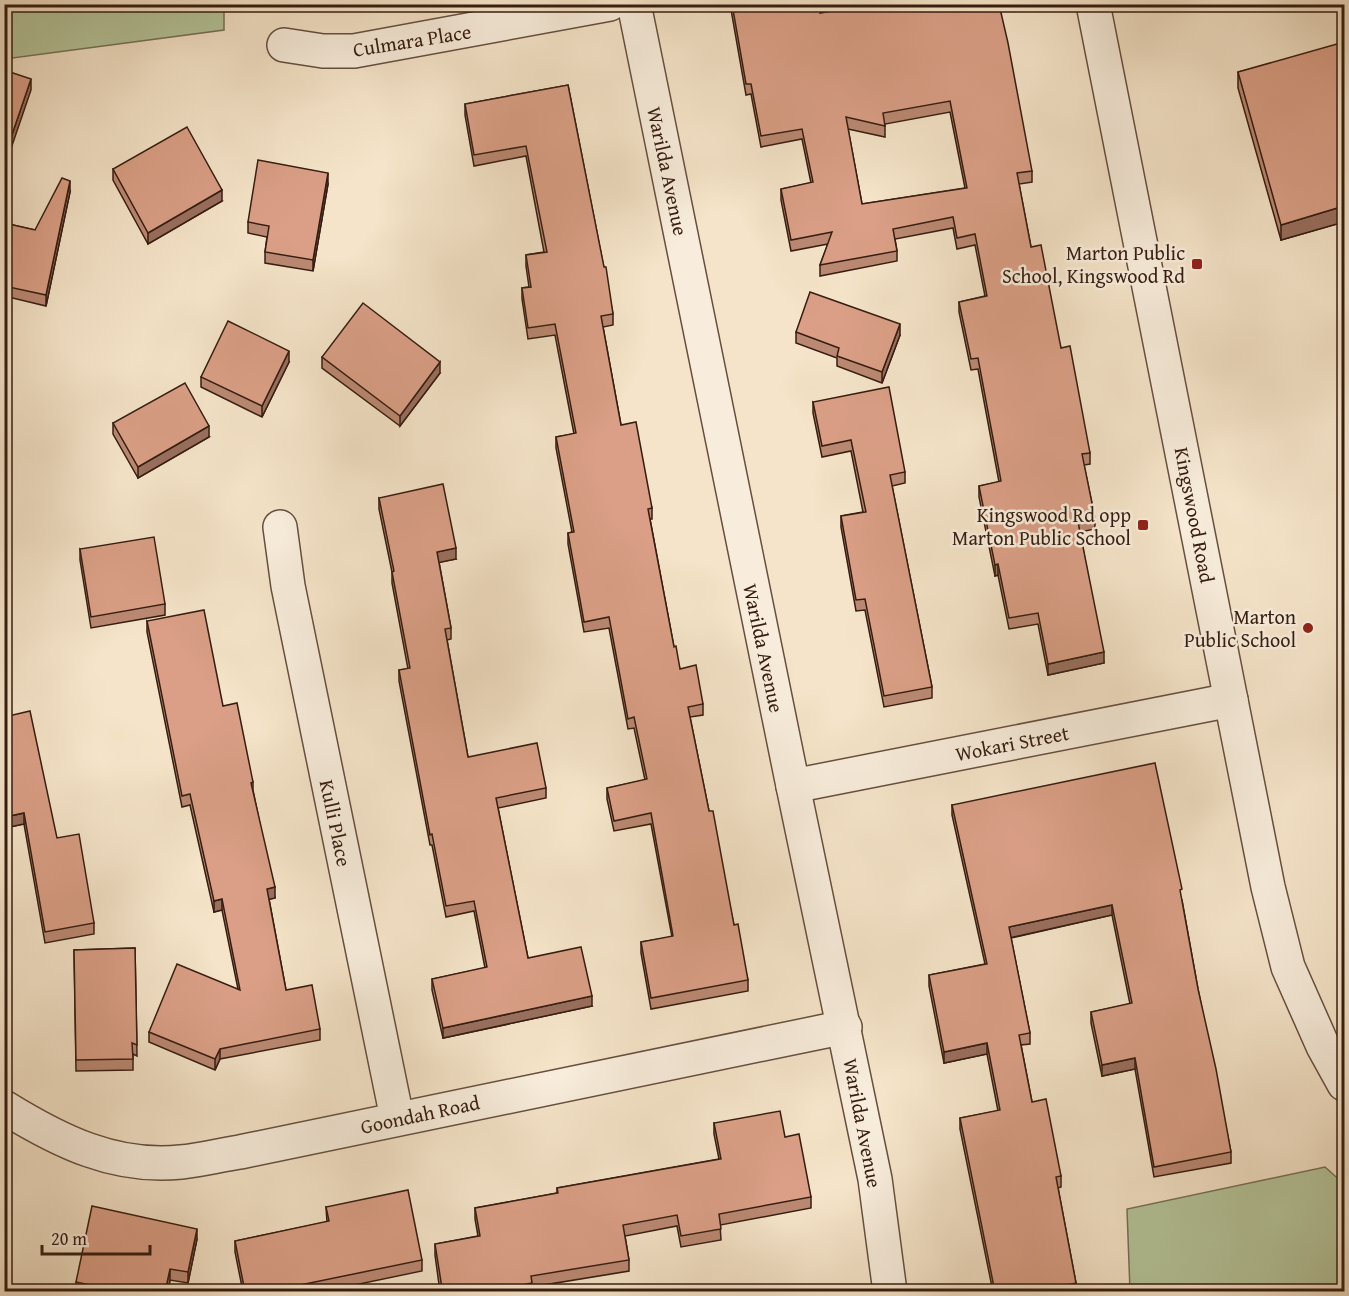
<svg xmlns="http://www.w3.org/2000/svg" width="1349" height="1296" viewBox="0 0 1349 1296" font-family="'Gentium Book Plus',serif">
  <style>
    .green { fill: #b5c59b; stroke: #767156; stroke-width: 1.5 }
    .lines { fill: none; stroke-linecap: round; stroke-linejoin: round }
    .minor-casing { stroke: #664f3f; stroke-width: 36 }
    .minor { stroke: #f8eddc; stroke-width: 33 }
    .wall { fill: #bb8973; stroke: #361d11; stroke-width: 1.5; fill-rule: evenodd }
    .shaded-wall { fill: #996f5e; stroke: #361d11; stroke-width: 1.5 }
    .building { fill: #da9f86; stroke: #361d11; stroke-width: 1.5; fill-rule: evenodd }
    .poi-dot { fill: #8f2418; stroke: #f8eddc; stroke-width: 2 }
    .labels { text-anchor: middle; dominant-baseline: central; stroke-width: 5; stroke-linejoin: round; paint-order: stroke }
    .street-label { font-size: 20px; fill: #361d11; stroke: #f8eddc }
    .poi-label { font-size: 20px; fill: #361d11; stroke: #f8eddc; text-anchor: end }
  </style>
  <rect width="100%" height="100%" fill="#f5e4c9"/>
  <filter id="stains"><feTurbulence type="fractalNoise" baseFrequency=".00333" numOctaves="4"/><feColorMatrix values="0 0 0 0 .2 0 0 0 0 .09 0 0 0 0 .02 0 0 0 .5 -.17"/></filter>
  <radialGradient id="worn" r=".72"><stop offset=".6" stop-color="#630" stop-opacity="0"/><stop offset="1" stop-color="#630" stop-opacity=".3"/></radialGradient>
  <g class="green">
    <polygon points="4,5 224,5 224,30 5,59"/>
    <polygon points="1325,1167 1344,1184 1344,1291 1130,1291 1127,1209"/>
  </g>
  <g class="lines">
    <g class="minor-casing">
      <g id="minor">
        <polyline points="634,4 793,786 875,1179 890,1292"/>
        <polyline points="1093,4 1268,887 1288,967 1323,1046 1344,1084"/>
        <polyline points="284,45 323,51 354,51 610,4"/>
        <polyline points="280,527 288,586 397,1118"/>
        <polyline points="793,786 1231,700"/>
        <path d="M4,1107C59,1141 115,1169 181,1162C201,1160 220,1155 240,1152L845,1027"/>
      </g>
    </g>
    <use href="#minor" class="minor"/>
  </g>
  <g class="wall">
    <path d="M730,4H819L820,13L871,4L1032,171V182L1019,184L1031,247L1061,348L1090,453V464L1084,465L1095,518V529L1080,532L1104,663L1048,675L1038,624L1009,629L998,575L995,576L979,497V486L999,482L978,369L971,370L959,312V302L985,296L975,245L957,249L953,228L895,239L897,251V261L820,276V265L828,244L791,251L781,200V189L811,183L802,139L761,147L751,94L746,95ZM950,112L965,188L862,204L848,129L885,137V124Z"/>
    <polygon points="1344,45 1344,222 1281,240 1238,88 1238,72"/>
    <polygon points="568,85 613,314 613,325 603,327 621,425 652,508 652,519 650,519 674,647 680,669 703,704 703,715 690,717 709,811 734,925 748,980 748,991 651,1009 641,953 641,942 672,937 651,824 614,831 607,799 607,788 645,780 634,728 628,729 609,628 584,632 568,544 568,533 572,532 556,448 556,437 574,434 555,335 528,339 522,299 522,288 529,287 526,266 526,255 544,252 526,156 474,166 465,115 465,104"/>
    <polygon points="113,169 222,201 148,244 113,180"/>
    <polygon points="328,184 313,271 265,263 265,252 267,237 248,233 248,222"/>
    <polygon points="70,192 46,306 4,296 4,223 35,230"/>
    <polygon points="796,332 900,335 882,383 837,366 837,358 796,343"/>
    <polygon points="322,357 440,373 400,426 322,368"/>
    <polygon points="289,362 262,417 201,387 201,377"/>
    <polygon points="813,402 905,472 905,483 892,486 932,687 932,698 884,707 865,610 856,611 841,527 841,516 863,512 851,451 822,457 813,413"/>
    <polygon points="113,423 209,437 138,478 113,434"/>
    <polygon points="379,498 456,559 439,562 451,628 451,639 447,640 468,757 546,788 546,798 498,808 528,958 592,1006 443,1038 432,990 432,979 485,968 474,911 446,917 432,845 430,845 399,681 399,670 408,669 392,583 392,572 379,509"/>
    <polygon points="80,549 165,604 165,615 91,628 80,560"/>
    <polygon points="147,621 223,706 253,782 253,790 275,898 269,899 286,990 320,1029 320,1040 220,1059 215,1070 149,1042 149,1032 238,989 222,910 214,912 190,805 182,807 147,632"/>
    <polygon points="4,717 94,923 94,934 45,943 24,824 5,828 4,827"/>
    <polygon points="952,805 1182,900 1198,989 1231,1152 1231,1163 1154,1177 1135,1069 1102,1076 1091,1023 1091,1012 1130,1004 1112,915 1011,938 1030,1033 1030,1044 1021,1045 1032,1102 1061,1176 1061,1187 1058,1188 1076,1283 1076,1292 993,1292 960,1129 960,1118 998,1111 987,1054 944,1063 929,986 929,975 985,964 952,815"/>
    <polygon points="135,948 137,1056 133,1054 133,1070 76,1071 74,950"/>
    <polygon points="714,1123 785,1137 811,1197 811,1208 720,1225 721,1240 681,1247 677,1226 625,1236 629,1260 629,1271 532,1287 532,1292 440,1292 435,1255 435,1244 478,1236 475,1219 475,1208 557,1193 557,1188 719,1159 714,1134"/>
    <polygon points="326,1207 422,1260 422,1271 321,1292 243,1292 235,1252 235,1241 327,1222"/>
    <polygon points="197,1239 188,1283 170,1280 168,1292 76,1292 76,1282"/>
  </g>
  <g class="shaded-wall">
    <polygon points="1193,4 1205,4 1193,8"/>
    <polygon points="31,79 31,90 4,169 4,158"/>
    <polygon points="328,173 328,184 313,271 313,260"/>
    <polygon points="70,181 70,192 46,306 46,295"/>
    <polygon points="222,190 222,201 148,244 148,233"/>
    <polygon points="1344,206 1344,222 1281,240 1281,225"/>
    <polygon points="900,324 900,335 882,383 882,372"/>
    <polygon points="289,351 289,362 262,417 262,406"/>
    <polygon points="440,362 440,373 400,426 400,416"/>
    <polygon points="209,426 209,437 138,478 138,467"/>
    <polygon points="456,548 456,559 437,563 437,552"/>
    <polygon points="998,564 998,575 995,576 995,565"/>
    <polygon points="1104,652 1104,663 1048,675 1048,664"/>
    <polygon points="24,813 24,824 5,828 5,817"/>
    <polygon points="275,887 275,898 267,900 267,889"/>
    <polygon points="222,899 222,910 214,912 214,901"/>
    <polygon points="1112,905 1112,915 1009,938 1009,927"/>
    <polygon points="592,996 592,1006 443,1038 443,1028"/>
    <polygon points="987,1043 987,1054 944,1063 944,1052"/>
    <polygon points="220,1049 220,1059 215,1070 215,1059"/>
    <polygon points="1135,1058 1135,1069 1102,1076 1102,1065"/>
    <polygon points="197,1229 197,1239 188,1283 188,1272"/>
    <polygon points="170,1269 170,1280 168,1292 165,1292"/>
  </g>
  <g class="building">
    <path d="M732,4H819L820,13L871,4H999L1008,43L1032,171L1017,173L1031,247L1041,245L1061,348L1070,346L1090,453L1082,454L1095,518L1078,522L1104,652L1048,664L1038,613L1009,618L998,564L995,565L979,486L1001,481L978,358L971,359L959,302L987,296L975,234L957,238L953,217L893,229L897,251L820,265L832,232L791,240L781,189L813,182L802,129L761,136L751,84H746ZM950,101L967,188L862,204L846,117L885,126L883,113Z"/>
    <polygon points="1344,42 1344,206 1281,225 1238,72"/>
    <polygon points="4,70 31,79 4,158"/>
    <polygon points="568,85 604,267 606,267 613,314 601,316 621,425 636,422 652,508 648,509 674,647 676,646 680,669 696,665 703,704 688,707 709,811 713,811 734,925 738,924 748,980 651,998 641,942 673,936 651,813 614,821 607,788 647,779 634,717 628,719 609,617 584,622 568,533 574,532 556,437 576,433 555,324 528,328 522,288 531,287 526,255 547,252 526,146 474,155 465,104"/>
    <polygon points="187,127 222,190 148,233 113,169"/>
    <polygon points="258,160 328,173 313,260 265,252 269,226 248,222"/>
    <polygon points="62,178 70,181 46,295 4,286 4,223 35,230"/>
    <polygon points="810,292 900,324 882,372 837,356 839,348 796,332"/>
    <polygon points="363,303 440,362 400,416 322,357"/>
    <polygon points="228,321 289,351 262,406 201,377"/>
    <polygon points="185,383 209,426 138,467 113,423"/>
    <polygon points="889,387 905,472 890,475 932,687 884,696 865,599 856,600 841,516 866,512 851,440 822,446 813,402"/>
    <polygon points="443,484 456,548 437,552 451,628 445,629 468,757 537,743 546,788 496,798 528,958 581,947 592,996 443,1028 432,979 487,967 474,901 446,906 432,834 430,835 399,670 410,668 392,572 394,571 379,498"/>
    <polygon points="154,537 165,604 91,617 80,549"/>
    <polygon points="204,610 223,706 237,703 253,782 251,783 275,887 267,889 286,990 312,985 320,1029 220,1049 215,1059 149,1032 177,964 240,990 222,899 214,901 190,794 182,796 147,621"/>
    <polygon points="30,711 57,838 79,834 94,923 45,932 24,813 5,817 4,717"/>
    <polygon points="1155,763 1182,889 1180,890 1198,989 1216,1069 1231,1152 1154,1167 1135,1058 1102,1065 1091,1012 1132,1003 1112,905 1009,927 1030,1033 1019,1035 1032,1102 1046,1099 1061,1176 1056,1177 1076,1283 1062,1286 1062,1292 995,1292 960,1118 1000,1110 987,1043 944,1052 929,975 987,964 952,805"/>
    <polygon points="135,948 137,1045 132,1043 133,1059 76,1060 74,950"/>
    <polygon points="780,1111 785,1137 799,1134 811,1197 719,1214 721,1229 681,1236 677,1215 623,1225 629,1260 531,1276 532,1283 526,1284 528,1292 455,1292 454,1285 442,1288 435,1244 480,1236 475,1208 558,1193 557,1188 721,1159 714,1123"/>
    <polygon points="408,1190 422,1260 295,1286 297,1292 245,1292 235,1241 329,1221 326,1207"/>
    <polygon points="92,1206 197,1229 188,1272 170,1269 165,1292 114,1292 114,1290 76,1282"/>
  </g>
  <g class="poi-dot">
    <rect x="1191" y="258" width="12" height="12" rx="3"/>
    <rect x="1137" y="519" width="12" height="12" rx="3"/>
    <circle cx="1308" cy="628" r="6"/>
  </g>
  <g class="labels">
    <g class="street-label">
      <text transform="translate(412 40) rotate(-9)">Culmara Place</text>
      <text transform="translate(668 171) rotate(78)">Warilda Avenue</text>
      <text transform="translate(1195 515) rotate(79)">Kingswood Road</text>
      <text transform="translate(764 648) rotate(78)">Warilda Avenue</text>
      <text transform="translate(1012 743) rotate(-11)">Wokari Street</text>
      <text transform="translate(336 823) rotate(78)">Kulli Place</text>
      <text transform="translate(420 1114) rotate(-12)">Goondah Road</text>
      <text transform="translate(863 1123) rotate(79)">Warilda Avenue</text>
    </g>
    <g class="poi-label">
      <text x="1185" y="252">Marton Public<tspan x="1185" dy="23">School, Kingswood Rd</tspan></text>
      <text x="1131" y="514">Kingswood Rd opp<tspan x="1131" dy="23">Marton Public School</tspan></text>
      <text x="1296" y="616">Marton<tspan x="1296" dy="23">Public School</tspan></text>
    </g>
  </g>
  <rect width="1349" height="1296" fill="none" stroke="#f5e4c9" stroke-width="24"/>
  <rect x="6" y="6" width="1337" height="1284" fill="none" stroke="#361d11" stroke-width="3"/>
  <rect x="12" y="12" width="1325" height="1272" fill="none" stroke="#361d11" stroke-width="1.5"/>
  <path d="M42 1245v9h108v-9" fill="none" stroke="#361d11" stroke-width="3"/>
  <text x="51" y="1245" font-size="18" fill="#361d11" stroke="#f8eddc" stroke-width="4.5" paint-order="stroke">20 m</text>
  <rect width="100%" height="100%" filter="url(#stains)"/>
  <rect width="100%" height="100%" fill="url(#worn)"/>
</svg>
